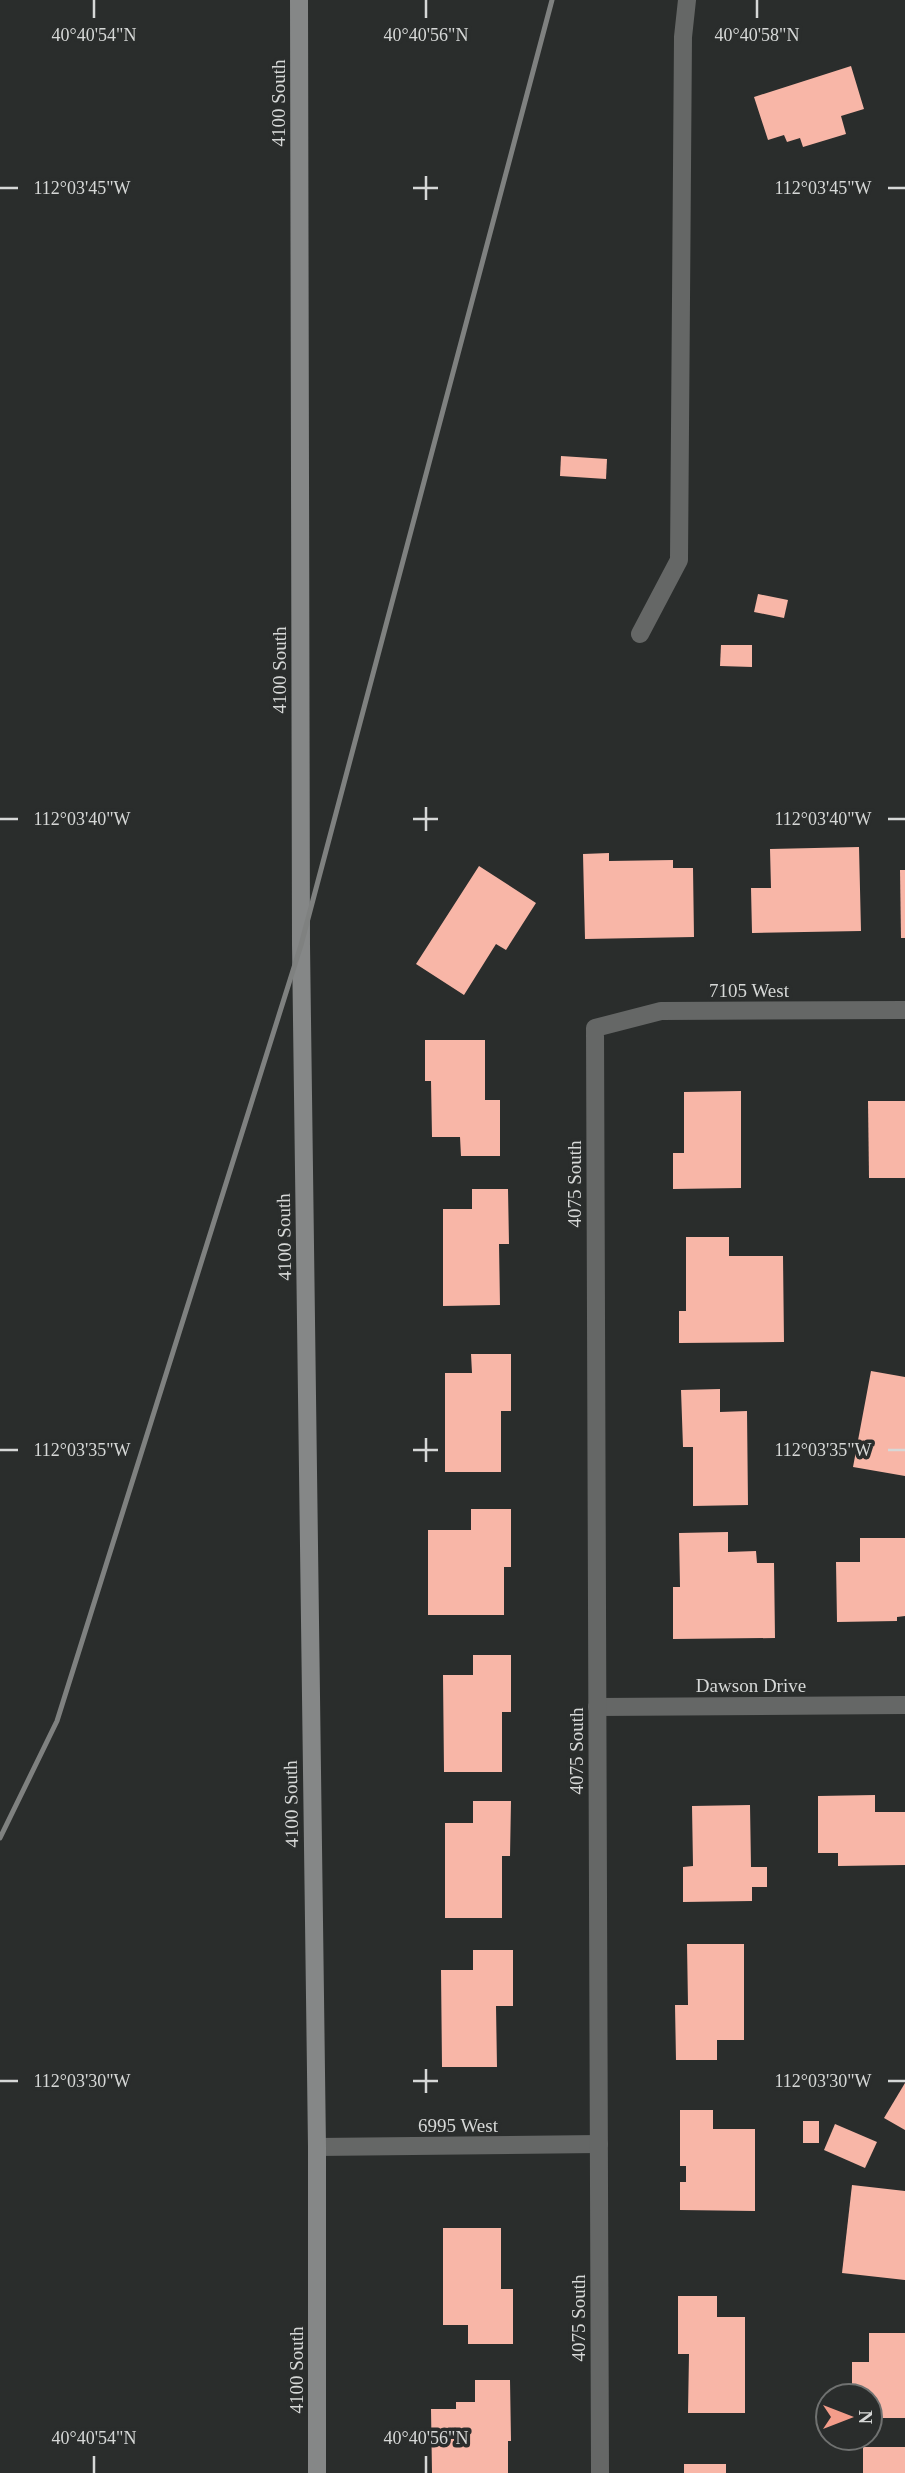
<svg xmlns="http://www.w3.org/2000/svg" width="905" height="2473" viewBox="0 0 905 2473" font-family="Georgia,serif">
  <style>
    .building { fill: #f8b6a7 }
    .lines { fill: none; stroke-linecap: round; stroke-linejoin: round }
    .lane { stroke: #656766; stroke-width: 18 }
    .street { stroke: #656766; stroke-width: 18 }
    .secondary { stroke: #858787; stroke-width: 18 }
    .rail { stroke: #7f8180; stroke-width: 5 }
    .ticks { fill: none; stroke: #d6d8d7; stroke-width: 2.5 }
    .labels { text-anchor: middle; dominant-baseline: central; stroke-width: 7; stroke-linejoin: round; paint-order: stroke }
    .street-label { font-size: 19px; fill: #d6d8d7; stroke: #2a2d2c }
    .ticks-label { font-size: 18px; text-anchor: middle; fill: #d6d8d7; stroke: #2a2d2c; stroke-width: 7; stroke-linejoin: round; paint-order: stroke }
  </style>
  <rect width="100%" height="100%" fill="#2a2d2c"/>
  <g class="building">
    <polygon points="851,66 864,109 841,116 846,134 803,147 800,138 787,142 784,135 768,140 754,97"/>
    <polygon points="561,456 607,459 606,479 560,476"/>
    <polygon points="758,594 788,600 784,618 754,612"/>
    <polygon points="721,645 752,645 752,667 720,666"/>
    <polygon points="859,847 861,931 752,933 751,888 771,888 770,849"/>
    <polygon points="609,853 609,861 673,860 673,868 693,868 694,937 585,939 583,854"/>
    <polygon points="479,866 536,903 506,950 496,944 464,995 416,964"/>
    <polygon points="900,870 905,870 905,938 901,938"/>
    <polygon points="425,1040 485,1040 485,1100 500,1100 500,1156 461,1156 460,1137 432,1137 431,1081 425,1081"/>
    <polygon points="741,1091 741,1188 673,1189 673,1153 684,1153 684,1092"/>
    <polygon points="868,1101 905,1101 905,1178 869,1178"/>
    <polygon points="472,1189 508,1189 509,1244 499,1244 500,1305 443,1306 443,1209 472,1209"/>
    <polygon points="686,1237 729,1237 729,1256 783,1256 784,1342 679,1343 679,1311 686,1311"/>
    <polygon points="471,1354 511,1354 511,1411 501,1411 501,1472 445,1472 445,1373 472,1373"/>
    <polygon points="871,1371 905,1377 905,1476 853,1467"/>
    <polygon points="720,1389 720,1412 747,1411 748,1505 693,1506 693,1447 683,1447 681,1390"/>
    <polygon points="471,1509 511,1509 511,1567 504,1567 504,1615 428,1615 428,1530 471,1530"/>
    <polygon points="728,1532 728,1552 756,1551 757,1563 774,1563 775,1638 673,1639 673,1587 680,1587 679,1533"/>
    <polygon points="860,1538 905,1538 905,1616 897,1617 897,1621 837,1622 836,1562 860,1562"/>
    <polygon points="473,1655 511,1655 511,1712 502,1712 502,1772 444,1772 443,1675 473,1675"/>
    <polygon points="875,1795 875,1812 905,1812 905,1865 838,1866 838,1853 818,1853 818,1796"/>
    <polygon points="473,1801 511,1801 510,1856 502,1856 502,1918 445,1918 445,1823 473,1823"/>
    <polygon points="750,1805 751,1867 767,1867 767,1887 752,1887 752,1901 683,1902 683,1867 693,1866 692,1806"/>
    <polygon points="687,1944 744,1944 744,2040 717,2040 717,2060 676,2060 675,2005 688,2005"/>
    <polygon points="473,1950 513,1950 513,2006 496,2006 497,2067 442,2067 441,1970 473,1970"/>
    <polygon points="905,2083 905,2130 884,2118"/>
    <polygon points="680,2110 713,2110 713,2129 755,2129 755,2211 680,2210 680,2182 686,2182 686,2166 680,2166"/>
    <rect x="803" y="2121" width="16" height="22"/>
    <polygon points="835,2124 877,2142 865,2168 824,2150"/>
    <polygon points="852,2185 905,2191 905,2280 842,2273"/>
    <polygon points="443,2228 501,2228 501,2289 513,2289 513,2344 468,2344 468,2325 443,2325"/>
    <polygon points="678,2296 717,2296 717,2317 745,2317 745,2413 688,2413 689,2354 678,2354"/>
    <polygon points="869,2333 905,2333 905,2418 870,2418 870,2396 852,2396 852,2362 869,2362"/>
    <polygon points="475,2380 510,2380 511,2441 508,2441 508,2473 432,2473 431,2409 456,2409 456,2402 475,2402"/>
    <rect x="863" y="2447" width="42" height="26"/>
    <rect x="684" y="2464" width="42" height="9"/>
  </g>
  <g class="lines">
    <polyline class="lane" points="640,634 679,560 683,37 687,0"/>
    <g class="street">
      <polyline points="597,1707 905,1705"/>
      <polyline points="317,2147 599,2144"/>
      <polyline points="600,2473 595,1028 661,1011 905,1010"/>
    </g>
    <polyline class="secondary" points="299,0 301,945 317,2147 317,2473"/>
    <polyline class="rail" points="0,1838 57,1721 301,945 552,0"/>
  </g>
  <path class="ticks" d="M94,0V18M426,0V18M757,0V18M426,176V200M0,188H18M413,188H438M888,188H905M426,807V831M0,819H18M413,819H438M888,819H905M426,1438V1462M0,1450H18M413,1450H438M888,1450H905M426,2069V2093M0,2081H18M413,2081H438M888,2081H905M94,2456V2473M426,2456V2473"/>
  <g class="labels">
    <g class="street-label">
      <text transform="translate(278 103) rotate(-90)">4100 South</text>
      <text transform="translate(279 670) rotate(-90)">4100 South</text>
      <text x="749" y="990">7105 West</text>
      <text transform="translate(574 1184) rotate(-90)">4075 South</text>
      <text transform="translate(284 1237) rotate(-91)">4100 South</text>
      <text x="751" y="1685">Dawson Drive</text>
      <text transform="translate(576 1751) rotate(-90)">4075 South</text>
      <text transform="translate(291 1804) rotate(-91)">4100 South</text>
      <text x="458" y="2125">6995 West</text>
      <text transform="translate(578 2318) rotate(-90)">4075 South</text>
      <text transform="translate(296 2370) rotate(-90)">4100 South</text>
    </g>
  </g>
  <g class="ticks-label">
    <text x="94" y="41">40°40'54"N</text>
    <text x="426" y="41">40°40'56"N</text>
    <text x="757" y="41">40°40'58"N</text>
    <text x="82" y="194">112°03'45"W</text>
    <text x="823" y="194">112°03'45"W</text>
    <text x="82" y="825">112°03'40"W</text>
    <text x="823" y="825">112°03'40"W</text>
    <text x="823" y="1456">112°03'35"W</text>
    <text x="82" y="1456">112°03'35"W</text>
    <text x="823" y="2087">112°03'30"W</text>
    <text x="82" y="2087">112°03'30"W</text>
    <text x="94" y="2444">40°40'54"N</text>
    <text x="426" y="2444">40°40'56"N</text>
  </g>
  <g transform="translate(849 2417) rotate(90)"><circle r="33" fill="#2a2d2c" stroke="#6f7170" stroke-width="2"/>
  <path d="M0-5L12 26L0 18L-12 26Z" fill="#f49d8a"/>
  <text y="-10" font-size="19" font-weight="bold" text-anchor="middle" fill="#d6d8d7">N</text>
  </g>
</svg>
